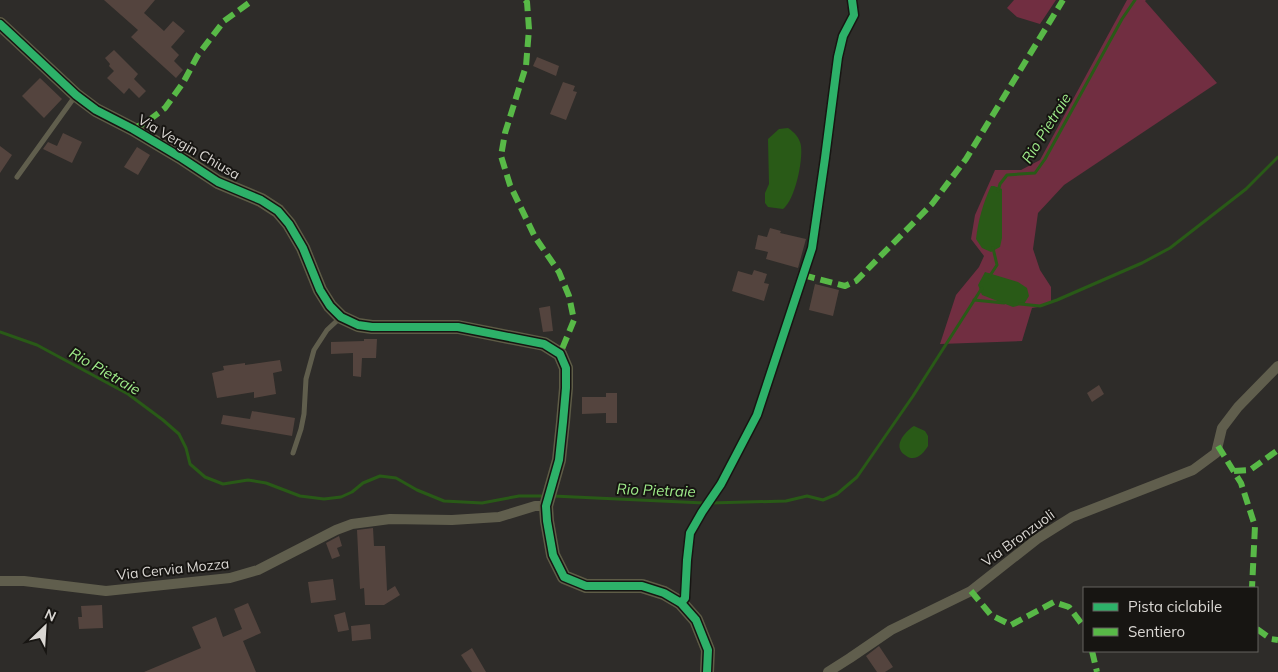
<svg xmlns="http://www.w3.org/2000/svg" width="1278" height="672" viewBox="0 0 1278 672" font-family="Mulish,sans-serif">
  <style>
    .green { fill: #712e41 }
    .water { fill: #295a17 }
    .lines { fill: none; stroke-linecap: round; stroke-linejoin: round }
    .stream { stroke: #295a17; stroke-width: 3 }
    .building { fill: #54443e }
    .lane { stroke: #605e4d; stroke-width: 5 }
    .street { stroke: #605e4d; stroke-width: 10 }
    .secondary { stroke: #5e5c46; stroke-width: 14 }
    .quiet { stroke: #58b947; stroke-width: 6; stroke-dasharray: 12 6; stroke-linecap: butt }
    .cycleway-casing { stroke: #171512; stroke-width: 11 }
    .cycleway { stroke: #2db169; stroke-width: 8 }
    .labels { text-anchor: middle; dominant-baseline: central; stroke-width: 4; stroke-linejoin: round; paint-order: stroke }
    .street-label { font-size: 14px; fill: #dad7d3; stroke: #171512 }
    .water-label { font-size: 15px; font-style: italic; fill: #9eea89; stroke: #171512 }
  </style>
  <rect width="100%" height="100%" fill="#2e2c29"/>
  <g class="green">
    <polygon points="1014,0 1056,0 1040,24 1017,17 1007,8"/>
    <polygon points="1127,0 1146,0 1145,1 1217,83 1064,185 1038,213 1033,249 1040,270 1051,287 1051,301 1044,306 1032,308 1022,341 940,344 956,295 979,267 984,256 971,239 975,215 995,170 1021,170 1040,160"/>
  </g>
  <g class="water">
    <path d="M788,128C794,132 800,138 801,146C803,161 795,200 783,209L768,207L765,203V193L769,184L768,139L779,129Z"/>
    <path d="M991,186H994L1002,189V238L1000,247L991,252L982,248L976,239C978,221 983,203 991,186Z"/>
    <polygon points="985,272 1018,282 1027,288 1029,296 1024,304 1013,307 982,295 978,285"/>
    <path d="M914,426L925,431L928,436V446C923,454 915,463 905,455C903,454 901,452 900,449C897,441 907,430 914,426Z"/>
  </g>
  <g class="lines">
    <g class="stream">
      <polyline points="998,191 1000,184 1007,175 1035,173 1045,159 1122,19 1135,0"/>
      <polyline points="989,277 997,265 993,248"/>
      <polyline points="974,300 1004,303"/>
      <polyline points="1020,304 1040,306 1057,300 1142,263 1170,248 1246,189 1278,157"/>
      <polyline points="0,332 37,345 128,394 163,420 179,434 186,448 190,464 205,477 223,484 248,480 266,483 300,496 324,499 341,497 352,492 363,483 380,476 396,478 417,490 444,501 482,503 519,496 544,496"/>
      <polyline points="553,496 704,503"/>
      <polyline points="710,503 786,501 807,496 823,500 837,494 857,477 913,396 982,288"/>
    </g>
  </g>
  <g class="building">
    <polygon points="104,0 155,0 144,13 164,31 173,21 185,31 171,47 179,55 174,61 183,70 176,78 131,37 138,30"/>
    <polygon points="114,50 138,74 134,79 146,91 139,98 129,88 124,94 107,78 114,71 109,66 110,64 105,58"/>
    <polygon points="537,57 559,66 556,76 533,66"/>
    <polygon points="40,78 62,99 44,118 22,96"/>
    <polygon points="563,82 575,86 573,91 577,92 566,120 550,114"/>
    <polygon points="63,133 82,142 72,163 43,149 48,142 57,146"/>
    <polygon points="0,146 12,155 0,173"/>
    <polygon points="137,147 150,155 138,175 124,167"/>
    <polygon points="770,228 781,231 780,233 806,239 798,268 766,259 768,252 755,249 758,235 767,237"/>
    <polygon points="754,270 767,274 764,283 769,284 764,301 732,291 738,271 752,275"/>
    <polygon points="815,284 839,290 833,316 809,310"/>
    <polygon points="550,306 553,331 543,332 539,308"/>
    <polygon points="364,339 377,339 376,358 362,358 361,377 353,376 353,353 331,354 331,342 364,341"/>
    <polygon points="280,360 282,371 273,373 276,394 254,398 254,392 217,398 212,373 224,370 223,366 245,363 245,365"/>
    <polygon points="1099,385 1104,394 1092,402 1087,393"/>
    <polygon points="606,393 617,393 617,423 606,423 606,413 582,414 582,397 606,397"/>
    <polygon points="252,411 295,418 292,436 221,424 223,415 250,419"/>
    <polygon points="373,528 374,546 385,546 387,591 395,586 400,595 384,605 365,605 364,588 360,589 357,530"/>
    <polygon points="339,536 342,546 337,548 340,556 332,559 326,543"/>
    <polygon points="333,579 336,600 311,603 308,582"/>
    <polygon points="248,603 261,633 243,641 256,672 144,672 201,648 192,627 216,617 223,637 242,629 234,609"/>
    <polygon points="102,605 103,628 79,629 78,617 82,617 81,606"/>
    <polygon points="345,612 349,630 338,632 334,615"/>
    <polygon points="370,624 371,639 352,641 351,626"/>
    <polygon points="879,646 893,667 885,672 877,672 866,656"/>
    <polygon points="472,648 486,672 472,672 461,655"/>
  </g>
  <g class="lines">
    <g class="lane">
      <polyline points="17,177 76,95"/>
      <polyline points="293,453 301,429 304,414 306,379 314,350 327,330 341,317"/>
    </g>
    <g class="street">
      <polyline points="0,581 24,581 106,591 230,578 258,570 336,530 352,524 390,519 452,520 499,517 535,506 546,506"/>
      <polyline points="681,603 685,598 687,560 690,533 702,512 721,484 757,415 812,248 825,158 838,57 843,36 854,15 852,0"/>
      <polyline points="828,672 850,658 891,630 971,591 1037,539 1072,517 1193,470 1216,453 1222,428 1238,407 1278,366"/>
    </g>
    <polyline class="secondary" points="0,24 76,95 96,110 133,129 180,157 218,182 261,200 278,211 289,224 303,248 320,290 330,306 341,317 358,325 372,327 458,327 544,344 560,354 566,368 566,388 563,422 559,460 546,506 547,521 553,555 564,577 586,586 642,586 664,593 681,603 696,620 708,650 707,672"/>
    <g class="quiet">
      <polyline points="525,0 527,2 529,29 526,66 505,133 501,156 510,185 535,237 559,272 569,296 574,320 560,354"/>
      <polyline points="133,129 148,121 165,108 183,83 198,55 224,21 253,0"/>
      <polyline points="803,275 845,286 856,281 932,204 966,159 1063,0"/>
      <polyline points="1218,446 1241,483 1255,526 1252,588"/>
      <polyline points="1234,471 1250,470 1278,450"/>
      <polyline points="971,591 991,615 1011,625 1054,602 1069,607 1084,627"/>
      <polyline points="1257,629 1271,639 1278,640"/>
      <polyline points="1092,651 1097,672"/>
    </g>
    <g class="cycleway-casing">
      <g id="cycleway">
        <polyline points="0,24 76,95 96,110 133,129 180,157 218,182 261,200 278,211 289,224 303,248 320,290 330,306 341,317 358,325 372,327 458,327 544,344 560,354 566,368 566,388 563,422 559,460 546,506 547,521 553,555 564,577 586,586 642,586 664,593 681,603 696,620 708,650 707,672"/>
        <polyline points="681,603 685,598 687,560 690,533 702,512 721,484 757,415 812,248 825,158 838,57 843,36 854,15 852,0"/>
      </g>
    </g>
    <use href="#cycleway" class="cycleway"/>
  </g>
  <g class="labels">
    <g class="street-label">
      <text transform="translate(189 147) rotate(30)">Via Vergin Chiusa</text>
      <text transform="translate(1018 538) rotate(-36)">Via Bronzuoli</text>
      <text transform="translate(173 569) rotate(-6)">Via Cervia Mozza</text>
    </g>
    <g class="water-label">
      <text transform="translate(1046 128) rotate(-58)">Rio Pietraie</text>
      <text transform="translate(105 371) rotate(30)">Rio Pietraie</text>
      <text transform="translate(656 490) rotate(2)">Rio Pietraie</text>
    </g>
  </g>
  <rect x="1083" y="587" width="175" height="65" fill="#171512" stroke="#65635f"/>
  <rect x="1093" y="603" width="25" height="8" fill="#2db169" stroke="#65635f"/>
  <text x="1128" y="612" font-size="15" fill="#dad7d3">Pista ciclabile</text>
  <rect x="1093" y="628" width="25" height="8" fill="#58b947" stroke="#65635f"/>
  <text x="1128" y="637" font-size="15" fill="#dad7d3">Sentiero</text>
  <g transform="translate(45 627) rotate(25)" stroke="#171512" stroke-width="4" paint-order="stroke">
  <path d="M0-4L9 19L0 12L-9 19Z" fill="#dad7d3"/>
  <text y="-8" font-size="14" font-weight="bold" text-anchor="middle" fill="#dad7d3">N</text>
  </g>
</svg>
